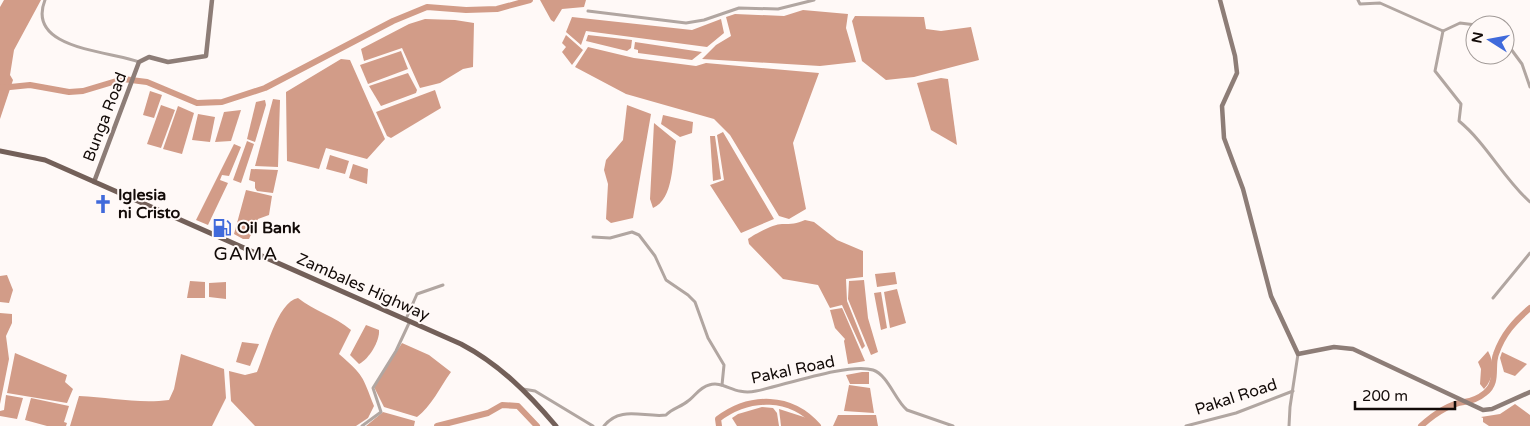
<svg xmlns="http://www.w3.org/2000/svg" width="1530" height="426" viewBox="0 0 1530 426" font-family="'Varela Round',sans-serif">
  <style>
    .water { fill: #d29c88 }
    .lines { fill: none; stroke-linecap: round; stroke-linejoin: round }
    .river { stroke: #d29c88; stroke-width: 6 }
    .street { stroke: #b1a6a1; stroke-width: 3 }
    .secondary { stroke: #8d7d77; stroke-width: 4.5 }
    .primary { stroke: #736059; stroke-width: 5 }
    .labels { text-anchor: middle; dominant-baseline: central; stroke-width: 4; stroke-linejoin: round; paint-order: stroke }
    .street-label { font-size: 16px; fill: #130b08; stroke: #fff9f7 }
    .poi-label { font-size: 16px; font-weight: bold; fill: #130b08; stroke: #fff9f7; text-anchor: start }
    .quarter-label { font-size: 19px; letter-spacing: 1px; fill: #130b08; stroke: #fff9f7 }
  </style>
  <rect width="100%" height="100%" fill="#fff9f7"/>
  <g class="water">
    <polygon points="4,0 41,0 14,50 10,75 13,80 0,119 0,7"/>
    <polygon points="540,0 586,0 584,7 562,9 554,22 551,20"/>
    <polygon points="803,10 848,14 846,28 856,62 820,66 702,59 716,45 731,36 726,17 735,14 784,16"/>
    <polygon points="855,16 924,17 926,29 941,31 971,27 979,60 914,77 886,80 862,61 852,21"/>
    <polygon points="572,17 692,30 721,19 724,33 707,47 586,31 581,45 566,32"/>
    <polygon points="425,19 455,20 474,23 473,67 463,69 440,83 420,88 402,48 364,61 361,49 409,24"/>
    <polygon points="566,35 583,50 572,65 562,52 566,47 562,43"/>
    <polygon points="588,35 632,40 631,48 627,51 586,41"/>
    <polygon points="635,42 702,52 692,60 638,53 638,50 634,49"/>
    <polygon points="588,47 634,58 696,66 706,63 819,73 793,143 806,209 789,219 779,216 730,135 714,119 626,94 575,67"/>
    <polygon points="401,51 408,69 368,84 360,65"/>
    <polygon points="341,59 350,60 385,139 367,159 326,148 319,169 287,161 286,92"/>
    <polygon points="408,73 417,90 416,93 381,106 369,86"/>
    <polygon points="941,78 948,79 957,145 931,130 917,83"/>
    <polygon points="435,90 441,108 391,138 387,136 376,112"/>
    <polygon points="150,91 162,95 154,118 143,115"/>
    <polygon points="273,99 280,100 278,167 255,166"/>
    <polygon points="265,100 266,105 255,142 247,139 256,102"/>
    <polygon points="161,105 175,110 161,148 147,144"/>
    <polygon points="627,105 651,114 633,218 611,223 606,219 608,184 604,170 606,160 623,140"/>
    <polygon points="178,106 194,113 182,154 163,149"/>
    <polygon points="241,110 231,141 215,142 224,112"/>
    <polygon points="198,114 215,117 210,142 192,140"/>
    <polygon points="663,115 693,122 692,133 680,137 661,124"/>
    <path d="M654,123L676,141C672,162 674,199 653,208L650,199Z"/>
    <polygon points="723,132 774,219 741,233 710,185 724,180 717,135"/>
    <polygon points="710,136 715,136 721,179 713,181"/>
    <polygon points="247,141 254,144 241,183 233,180"/>
    <polygon points="234,144 241,147 229,176 222,175 220,180 228,183 208,225 196,220"/>
    <polygon points="330,155 349,161 345,174 326,169"/>
    <polygon points="353,164 368,169 367,184 349,178"/>
    <polygon points="251,169 278,170 273,193 257,191 255,188 255,182 249,180"/>
    <polygon points="246,190 272,196 269,215 258,219 249,239 243,239 234,234"/>
    <path d="M805,220L814,222L837,240L863,251V277L846,279L847,301L865,346L862,349L842,305L830,308L818,285L783,279L749,244L748,239C755,234 773,224 782,224C792,224 796,224 805,220Z"/>
    <polygon points="895,272 897,284 877,287 875,274"/>
    <polygon points="7,275 13,290 9,303 0,302 0,276"/>
    <polygon points="864,280 868,318 878,352 871,355 848,299 849,281"/>
    <polygon points="190,281 205,282 205,298 187,298"/>
    <polygon points="226,282 226,299 209,297 209,283"/>
    <polygon points="897,289 906,323 890,328 884,292"/>
    <polygon points="881,292 887,328 881,330 874,293"/>
    <path d="M298,298C314,311 335,316 351,330L339,354C364,376 362,375 374,406L368,418L356,426H255L231,401L229,371L245,375L257,372C265,354 277,302 298,298Z"/>
    <polygon points="842,308 843,310 865,361 848,364 844,341 845,339 835,328 830,310"/>
    <polygon points="0,313 12,314 12,323 6,336 9,359 0,404"/>
    <path d="M366,325L379,330C380,341 369,359 359,364L350,355Z"/>
    <polygon points="242,342 259,344 250,366 236,362"/>
    <path d="M402,343L429,355L451,372C440,387 431,407 417,417L384,407L374,387Z"/>
    <path d="M1488,351C1495,363 1494,379 1484,389L1480,384L1481,369L1478,362Z"/>
    <polygon points="1502,352 1527,364 1515,376 1504,372 1500,358"/>
    <polygon points="15,353 67,375 65,382 73,389 67,403 7,393"/>
    <path d="M181,354L224,369L226,398L212,426H70L79,396C109,397 138,404 169,400L174,389Z"/>
    <polygon points="862,372 869,372 869,384 850,384 846,375"/>
    <polygon points="849,385 870,388 874,413 844,411"/>
    <polygon points="6,395 23,398 17,419 0,416 0,411 4,410"/>
    <polygon points="31,398 69,406 64,422 67,423 66,426 47,426 25,420"/>
    <polygon points="1515,404 1530,415 1530,426 1489,426 1483,422 1483,418 1481,417 1500,414"/>
    <polygon points="762,407 773,408 777,413 779,426 737,426 732,418 738,414"/>
    <polygon points="779,409 807,418 815,426 781,426"/>
    <polygon points="383,412 415,421 414,426 366,426"/>
    <polygon points="838,415 876,415 878,426 833,426"/>
  </g>
  <g class="lines">
    <g class="river">
      <polyline points="0,88 30,85 69,92 83,91 123,79 147,82 197,103 222,102 265,88 393,21 427,7 466,10 497,9 530,0"/>
      <polyline points="437,426 488,413 502,405 518,406 537,426"/>
      <path d="M719,426L718,419C750,395 791,395 818,426"/>
      <path d="M1421,426C1432,416 1449,404 1464,402C1471,401 1479,398 1485,393C1499,382 1491,367 1496,354C1503,334 1514,322 1530,308"/>
    </g>
    <g class="street">
      <path d="M45,0C25,50 112,51 139,62"/>
      <polyline points="1358,0 1360,4 1380,3 1443,31"/>
      <polyline points="588,11 686,23 704,20 739,8 778,9 814,0"/>
      <path d="M1443,31L1435,71L1461,104L1459,121C1487,144 1503,178 1530,202"/>
      <polyline points="1443,31 1460,23 1476,25"/>
      <polyline points="1505,41 1522,64 1530,87"/>
      <polyline points="593,237 610,238 632,232 639,235 655,256 666,280 688,295 695,302 708,338 724,365 722,385"/>
      <polyline points="1493,298 1530,253"/>
      <polyline points="406,319 417,294 443,285"/>
      <polyline points="523,389 535,391 593,426"/>
      <polyline points="362,426 381,412 373,388 396,351 410,321"/>
      <path d="M604,426C620,405 645,418 666,415C673,408 681,407 688,401C695,396 700,387 709,385C724,380 734,396 756,391C782,386 850,362 873,370C888,375 895,400 907,410L953,426"/>
      <polyline points="1186,426 1236,413 1293,391"/>
      <polyline points="1289,426 1290,407 1298,354"/>
    </g>
    <g class="secondary">
      <polyline points="1220,0 1235,56 1237,73 1222,106 1224,138 1243,189 1271,296 1298,354 1334,347 1353,349 1483,410 1492,409 1530,392"/>
      <polyline points="94,182 139,62 149,57 168,62 206,56 212,0"/>
    </g>
    <path class="primary" d="M0,151L45,160L461,344C499,364 528,393 556,426"/>
  </g>
  <defs>
    <g id="church-bare" transform="scale(1.5)"><path d="M-1.2-6h2.4v3.5h3.3v2.4h-3.3V6h-2.4V-.1h-3.3v-2.4h3.3Z" fill="#406adb" stroke="#fff9f7" stroke-width="2.5" paint-order="stroke"/></g>
    <g id="fuel-bare" transform="scale(1.5)"><path d="M-5.5-6h7V0h2V4h1.3V-2.5L3-4.5l.8-.8L6-3V5H2.5V1h-1V6h-7ZM-4.2-4.7v3.2H.2V-4.7Z" fill="#406adb" stroke="#fff9f7" stroke-width="2.5" paint-order="stroke"/></g>
  </defs>
  <g fill-rule="evenodd">
    <use href="#church-bare" x="103" y="204"/>
    <use href="#fuel-bare" x="222" y="228"/>
  </g>
  <g class="labels">
    <g class="street-label">
      <text transform="translate(105 117) rotate(-69)">Bunga Road</text>
      <text transform="translate(363 287) rotate(24)">Zambales Highway</text>
      <text transform="translate(793 370) rotate(-12)">Pakal Road</text>
      <text transform="translate(1236 397) rotate(-18)">Pakal Road</text>
    </g>
    <g class="poi-label">
      <text x="118" y="195">Iglesia<tspan x="118" dy="18">ni Cristo</tspan></text>
      <text x="237" y="228">Oil Bank</text>
    </g>
    <g class="quarter-label">
      <text x="246" y="254">GAMA</text>
    </g>
  </g>
  <g transform="translate(1490 40) rotate(281)"><circle r="24" fill="#fff9f7" stroke="#a19a97"/>
  <path d="M0-4L9 19L0 12L-9 19Z" fill="#406adb"/>
  <text y="-8" font-size="14" font-weight="bold" text-anchor="middle" fill="#130b08">N</text>
  </g>
  <path d="M1355 401v8h100v-8" fill="none" stroke="#130b08" stroke-width="2.5"/>
  <text x="1362" y="401" font-size="15" fill="#130b08" stroke="#fff9f7" stroke-width="4" paint-order="stroke">200 m</text>
</svg>
